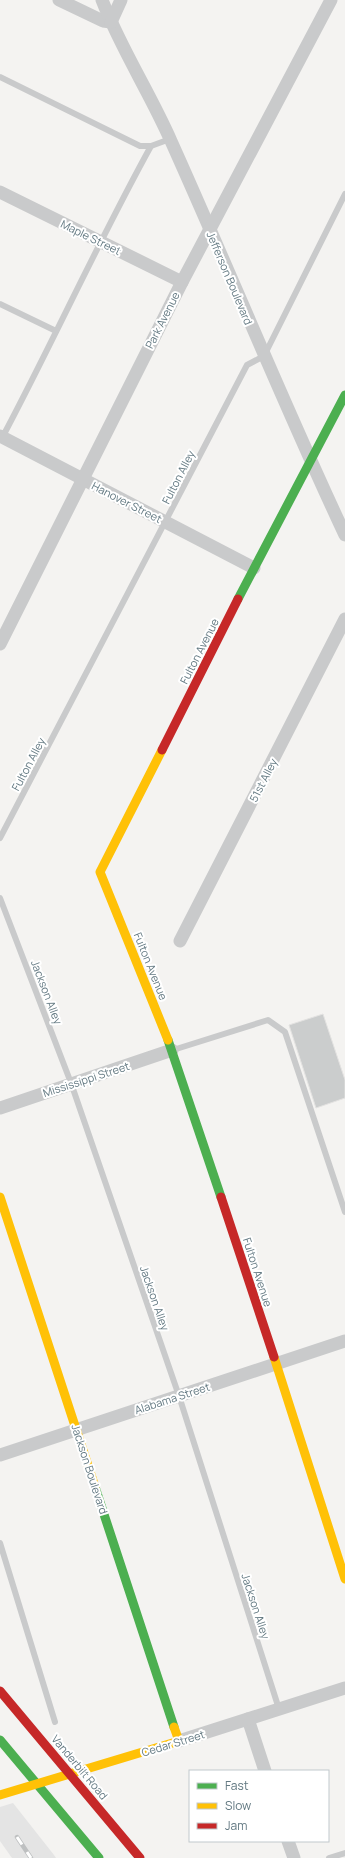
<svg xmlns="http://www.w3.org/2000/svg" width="345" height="1858" viewBox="0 0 345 1858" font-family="Manrope,sans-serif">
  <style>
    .built { fill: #e4e4e4 }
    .building { fill: #cbcdcd; stroke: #e3e2e1 }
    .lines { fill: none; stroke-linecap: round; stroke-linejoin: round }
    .lane { stroke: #c9cacb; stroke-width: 6 }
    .street { stroke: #c9cacb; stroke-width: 13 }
    .fast { stroke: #4caf50; stroke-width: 9 }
    .slow { stroke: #ffc107; stroke-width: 9 }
    .jam { stroke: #c62828; stroke-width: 9 }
    .rail-casing { stroke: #bec0c1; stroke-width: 4.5 }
    .rail { stroke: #fff; stroke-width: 3; stroke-dasharray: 9; stroke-linecap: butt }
    .labels { text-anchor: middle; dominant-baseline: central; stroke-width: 4; stroke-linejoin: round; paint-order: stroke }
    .street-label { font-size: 11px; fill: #637982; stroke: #fff }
  </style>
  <rect width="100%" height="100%" fill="#f4f3f1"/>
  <polygon class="built" points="13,1803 54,1855 56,1858 12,1858 0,1841 0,1807"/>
  <polygon class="building" points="323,1014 345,1080 345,1098 316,1108 289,1025"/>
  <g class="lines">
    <g class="lane">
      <polyline points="0,77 140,146 151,146"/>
      <polyline points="0,304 56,331"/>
      <path d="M2,438C53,342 98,242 151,146L170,139"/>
      <polyline points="0,838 247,365 264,356 345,194"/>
      <polyline points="0,898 71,1083 179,1396 279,1709"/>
      <polyline points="173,1050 268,1020 285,1032 345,1212"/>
      <polyline points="0,1543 55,1722"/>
      <polyline points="329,1858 345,1853"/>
    </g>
    <g class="street">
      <polyline points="59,0 103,21 111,22"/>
      <path d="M102,0C121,49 150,93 171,141C230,272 284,405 345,535"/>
      <polyline points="111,22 121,0"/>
      <polyline points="0,192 182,282"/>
      <polyline points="0,436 254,568"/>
      <polyline points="0,644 182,282 331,0"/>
      <polyline points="180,941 345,619"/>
      <polyline points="0,1108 172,1050"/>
      <polyline points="0,1455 345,1341"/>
      <polyline points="248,1719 265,1771"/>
      <polyline points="179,1741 345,1688"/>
      <polyline points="288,1841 294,1858"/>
    </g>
    <g class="fast">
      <polyline points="238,599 345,395"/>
      <polyline points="168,1040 221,1197"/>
      <polyline points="95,1487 174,1727"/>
      <polyline points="0,1740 99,1858"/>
    </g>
    <g class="slow">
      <polyline points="162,750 100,872 168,1040"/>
      <polyline points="0,1197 95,1487"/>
      <polyline points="274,1357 345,1579"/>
      <polyline points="0,1795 179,1741 174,1727"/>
    </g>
    <g class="jam">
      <polyline points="162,750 238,599"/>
      <polyline points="221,1197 274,1357"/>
      <polyline points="0,1691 140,1858"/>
    </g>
    <g class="rail-casing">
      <polyline id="rail" points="17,1837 31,1858"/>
    </g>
    <use href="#rail" class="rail"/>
  </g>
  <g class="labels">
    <g class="street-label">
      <text transform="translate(91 237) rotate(26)">Maple Street</text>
      <text transform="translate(230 278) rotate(67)">Jefferson Boulevard</text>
      <text transform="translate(162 320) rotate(-63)">Park Avenue</text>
      <text transform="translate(178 477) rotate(-63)">Fulton Alley</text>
      <text transform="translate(127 502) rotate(27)">Hanover Street</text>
      <text transform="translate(199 651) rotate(-63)">Fulton Avenue</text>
      <text transform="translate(28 764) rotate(-62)">Fulton Alley</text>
      <text transform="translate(263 780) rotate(-63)">51st Alley</text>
      <text transform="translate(151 966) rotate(68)">Fulton Avenue</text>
      <text transform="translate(47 992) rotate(69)">Jackson Alley</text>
      <text transform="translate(86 1079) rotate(-18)">Mississippi Street</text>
      <text transform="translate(258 1272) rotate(72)">Fulton Avenue</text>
      <text transform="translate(155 1298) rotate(71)">Jackson Alley</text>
      <text transform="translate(172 1398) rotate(-18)">Alabama Street</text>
      <text transform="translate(90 1469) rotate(72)">Jackson Boulevard</text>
      <text transform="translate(256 1606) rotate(72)">Jackson Alley</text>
      <text transform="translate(173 1743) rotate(-17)">Cedar Street</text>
      <text transform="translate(80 1767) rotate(50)">Vanderbilt Road</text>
    </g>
  </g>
  <rect x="189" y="1770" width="140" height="72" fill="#ffffff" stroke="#c1c9cd"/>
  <rect x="197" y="1783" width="20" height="6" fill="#4caf50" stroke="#c1c9cd"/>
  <text x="225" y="1790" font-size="12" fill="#637982">Fast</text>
  <rect x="197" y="1803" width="20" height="6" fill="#ffc107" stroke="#c1c9cd"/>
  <text x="225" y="1810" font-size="12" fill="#637982">Slow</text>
  <rect x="197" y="1823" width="20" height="6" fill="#c62828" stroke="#c1c9cd"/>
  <text x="225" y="1830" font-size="12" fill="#637982">Jam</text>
</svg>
